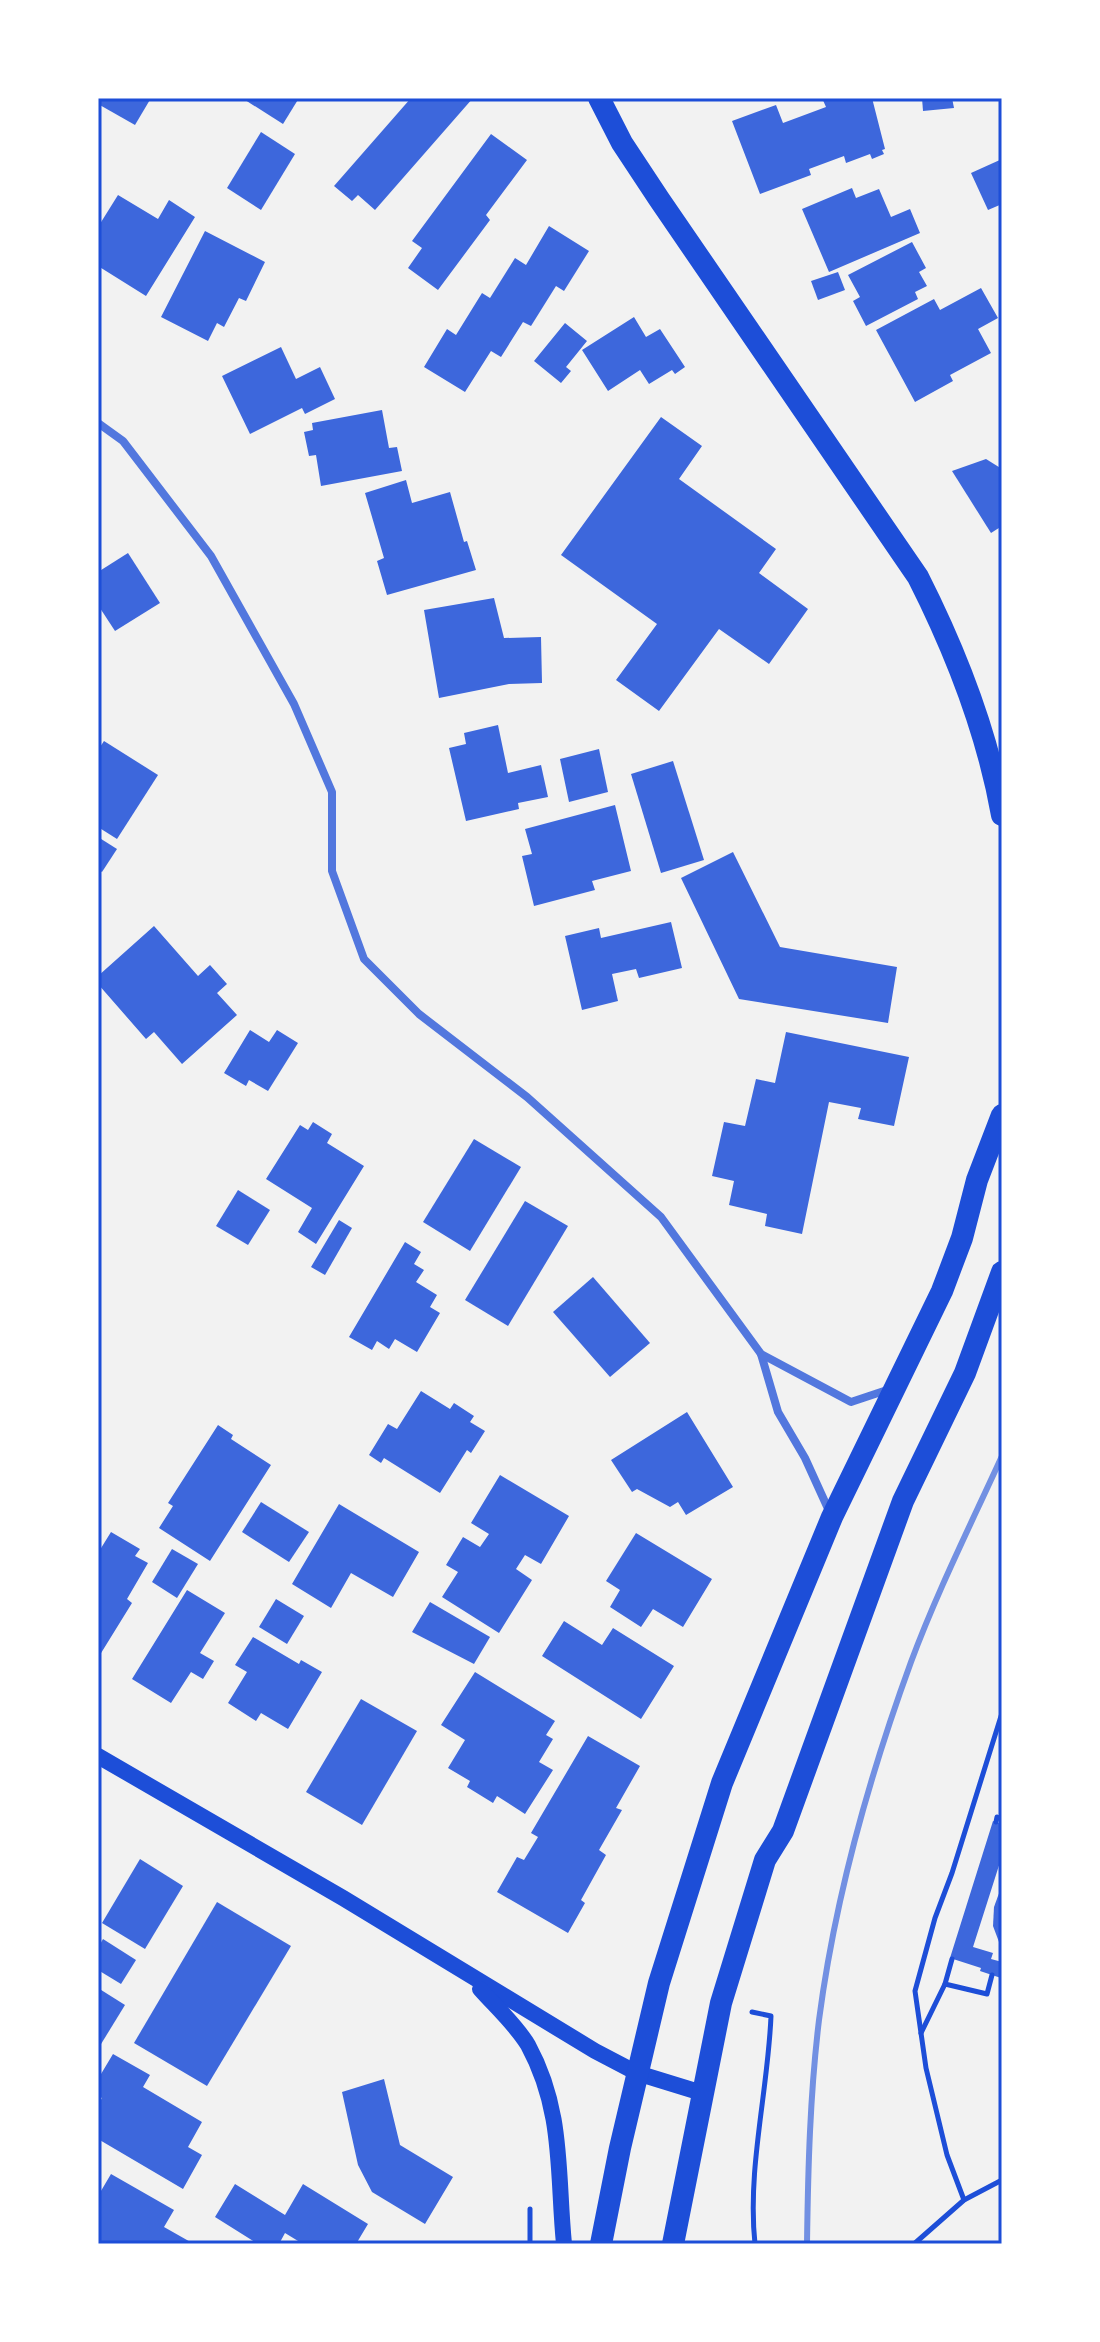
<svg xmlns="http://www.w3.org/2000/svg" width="1100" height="2342" viewBox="0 0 1100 2342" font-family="Cabin,sans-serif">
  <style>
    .building { fill: #3d67dc }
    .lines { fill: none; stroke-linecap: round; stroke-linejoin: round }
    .path { stroke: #1d4ed8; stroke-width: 5 }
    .minor { stroke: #5277de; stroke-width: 8 }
    .secondary { stroke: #1d4ed8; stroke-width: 16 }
    .trunk { stroke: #1d4ed8; stroke-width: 22 }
    .rail { stroke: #7290e2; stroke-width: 6 }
    .neatline { fill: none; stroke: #1d4ed8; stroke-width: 3 }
  </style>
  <rect width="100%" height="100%" fill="#f2f2f2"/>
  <g class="building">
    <polygon points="98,98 151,98 135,125 98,104"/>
    <polygon points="242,98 299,98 283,124"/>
    <polygon points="411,98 473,98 375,210 358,195 352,201 334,186"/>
    <polygon points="822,98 872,98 885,149 882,150 884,154 872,159 870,154 846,163 844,156 809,169 811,175 760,194 732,121 776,105 783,123 826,107"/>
    <polygon points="922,98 952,98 954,108 923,111"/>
    <polygon points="261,132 295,154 261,210 227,188"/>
    <polygon points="491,134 527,160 486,215 490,220 438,290 408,268 422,248 412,241"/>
    <polygon points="1002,159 1002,204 988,210 971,173"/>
    <polygon points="852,188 856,198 879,189 891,217 910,209 920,233 829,272 802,209"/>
    <polygon points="118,195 158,219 169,200 195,217 146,296 98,266 98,227"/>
    <polygon points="549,226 589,251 564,291 556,286 531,326 523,322 501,357 491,351 465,392 424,367 447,329 456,335 482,293 490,298 515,258 526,265"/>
    <polygon points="205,231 265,262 246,301 239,298 224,327 217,323 208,341 161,317"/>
    <polygon points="912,242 926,268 919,272 927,286 915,292 918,299 866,326 853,301 860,297 848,275"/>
    <polygon points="838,272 845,290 818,300 811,281"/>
    <polygon points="981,288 998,318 978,329 991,353 950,375 953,381 915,402 876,330 934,299 940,310"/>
    <polygon points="634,317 646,337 660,329 685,367 675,374 672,370 649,384 640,370 608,391 582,350"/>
    <polygon points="565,323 587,341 566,367 571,371 561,383 534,361"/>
    <polygon points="281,347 296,379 320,367 335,399 305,414 302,408 250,434 222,376"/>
    <polygon points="382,410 389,448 397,447 402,471 321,486 316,455 309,456 304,432 313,430 312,423"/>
    <polygon points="661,417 702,446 679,479 776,549 759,573 808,609 769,664 719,629 659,711 616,680 657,624 561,555"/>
    <polygon points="986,459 1002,469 1002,526 991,533 952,471"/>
    <polygon points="406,480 412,503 450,492 464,542 467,541 476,570 387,595 377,561 384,558 365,493"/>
    <polygon points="128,553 160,603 115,631 98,605 98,572"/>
    <polygon points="494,598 504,638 541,637 542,683 509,684 439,698 424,610"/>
    <polygon points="498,725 508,773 541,765 548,797 518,803 519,809 466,821 449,748 466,744 464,733"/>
    <polygon points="104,741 158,775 117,839 98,827 98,750"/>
    <polygon points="599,749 608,792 569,802 560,759"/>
    <polygon points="673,761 704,860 661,873 631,774"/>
    <polygon points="615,805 631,871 592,881 595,890 534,906 522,856 532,854 525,829"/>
    <polygon points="98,837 117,849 102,872 98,870"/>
    <polygon points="733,852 780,947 897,967 888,1023 739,999 681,878"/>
    <polygon points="671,922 682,968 639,978 636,969 612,974 618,1001 582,1010 565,936 599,928 601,938"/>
    <polygon points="154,926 198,976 210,965 227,984 217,993 237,1015 182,1064 154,1032 146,1039 98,984 98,976"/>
    <polygon points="250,1030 269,1042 277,1030 298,1043 268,1091 249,1080 246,1086 224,1073"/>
    <polygon points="786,1032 909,1057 894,1126 858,1119 861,1108 829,1102 802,1234 765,1226 767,1214 729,1205 734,1181 712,1176 724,1122 745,1126 756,1079 775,1083"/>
    <polygon points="313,1122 332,1134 327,1143 364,1166 316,1244 298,1232 312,1208 266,1179 300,1125 308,1130"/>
    <polygon points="474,1139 521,1167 470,1251 423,1222"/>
    <polygon points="238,1190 270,1210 248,1245 216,1226"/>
    <polygon points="525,1201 568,1226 508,1326 465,1300"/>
    <polygon points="339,1220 352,1228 325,1275 311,1267"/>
    <polygon points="405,1242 421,1252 414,1264 424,1270 416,1282 437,1295 430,1307 440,1313 417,1352 395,1339 389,1349 377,1341 372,1350 349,1337"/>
    <polygon points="593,1277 650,1343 610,1377 553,1312"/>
    <polygon points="421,1391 450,1409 454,1403 474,1416 470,1422 485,1431 471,1453 467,1450 440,1493 384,1458 381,1463 369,1455 388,1424 397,1429"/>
    <polygon points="687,1412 733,1487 686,1515 678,1502 670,1507 637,1489 632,1492 611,1460"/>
    <polygon points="218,1425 233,1435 231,1439 271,1465 210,1561 159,1528 173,1506 168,1503"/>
    <polygon points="500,1475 569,1516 541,1564 525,1555 516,1569 532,1580 499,1633 442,1597 458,1572 446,1565 463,1537 480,1547 489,1534 471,1523"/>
    <polygon points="261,1502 309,1532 289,1562 242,1532"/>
    <polygon points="339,1504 419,1552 393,1597 351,1573 331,1608 292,1584"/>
    <polygon points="111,1532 140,1549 135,1556 148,1563 127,1599 132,1603 98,1658 98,1553"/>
    <polygon points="636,1533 712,1579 683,1627 653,1609 641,1627 610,1607 620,1590 606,1581"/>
    <polygon points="172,1549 198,1564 177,1598 152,1582"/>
    <polygon points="187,1590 225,1613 200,1653 214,1661 203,1679 191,1672 171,1703 132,1679"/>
    <polygon points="276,1599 304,1616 287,1644 259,1627"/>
    <polygon points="430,1602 490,1637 474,1664 412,1632"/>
    <polygon points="564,1621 602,1645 613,1628 674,1666 641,1719 542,1656"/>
    <polygon points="253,1637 299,1664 301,1660 322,1672 288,1729 261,1713 256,1721 228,1703 247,1672 235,1665"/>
    <polygon points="475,1672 555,1721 546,1735 553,1739 539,1762 553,1770 525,1814 497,1796 493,1803 467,1787 470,1781 448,1768 465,1740 441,1725"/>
    <polygon points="361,1699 417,1731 362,1825 306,1792"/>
    <polygon points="588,1736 640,1766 616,1808 622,1810 599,1850 606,1855 581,1900 585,1903 568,1933 497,1892 517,1857 524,1860 538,1837 531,1833"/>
    <polygon points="993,1821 1002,1824 1002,1856 973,1947 993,1953 991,1959 1002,1962 1001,1978 980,1971 981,1968 950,1958"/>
    <polygon points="140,1859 183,1886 145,1949 102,1923"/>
    <polygon points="1002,1885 1002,1950 993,1926 994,1907"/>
    <polygon points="217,1902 291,1946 207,2086 134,2043"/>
    <polygon points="103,1939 136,1960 121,1984 98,1970 98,1948"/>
    <polygon points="98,1988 125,2005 98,2049"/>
    <polygon points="113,2054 150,2075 143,2087 202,2122 188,2147 202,2155 183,2189 98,2139 98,2105 102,2098 98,2096 98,2079"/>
    <polygon points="384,2079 400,2145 453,2177 425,2224 372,2192 358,2165 342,2092"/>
    <polygon points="111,2174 174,2210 164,2227 194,2244 105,2244 98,2240 98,2196"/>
    <polygon points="235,2184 285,2215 303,2184 368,2224 356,2244 303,2244 285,2233 279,2244 258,2244 215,2217"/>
  </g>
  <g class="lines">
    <g class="path">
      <polyline points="996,1822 997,1817 1002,1819"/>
      <polyline points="952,1959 945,1984 987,1994 992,1975"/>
      <path d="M752,2012L771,2016C768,2091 747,2169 755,2244"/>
      <polyline points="921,2033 945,1984"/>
      <polyline points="964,2200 947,2155 926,2068 915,1991 935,1918 952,1873 1002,1713"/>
      <polyline points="530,2244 530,2209"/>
      <polyline points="914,2244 964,2200 1002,2180"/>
    </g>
    <g class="minor">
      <polyline points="98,423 123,441 211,556 294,704 332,792 332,871 364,959 419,1014 527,1097 661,1217 761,1354 778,1412 805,1458 830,1513"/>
      <polyline points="761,1354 851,1402 890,1389"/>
    </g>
    <g class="secondary">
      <polyline points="98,1756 343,1898 595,2051 637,2073 702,2093"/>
      <path d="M480,1989C495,2006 516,2025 528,2045C564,2111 557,2173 564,2244"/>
    </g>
    <g class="trunk">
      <path d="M599,98L622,143L659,199L918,577C956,652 987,731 1002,815"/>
      <polyline points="601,2244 620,2148 659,1983 722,1783 832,1517 942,1291 962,1238 977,1180 1002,1115"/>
      <polyline points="673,2244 721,2003 765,1860 783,1831 903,1501 965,1373 1002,1272"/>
    </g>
    <path class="rail" d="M807,2244C808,2169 810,2094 819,2020C835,1898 869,1777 911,1662C937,1592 971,1524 1002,1456"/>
  </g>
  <rect width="1100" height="2342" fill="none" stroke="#ffffff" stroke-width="200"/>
  <rect x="100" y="100" width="900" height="2142" class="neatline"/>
</svg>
